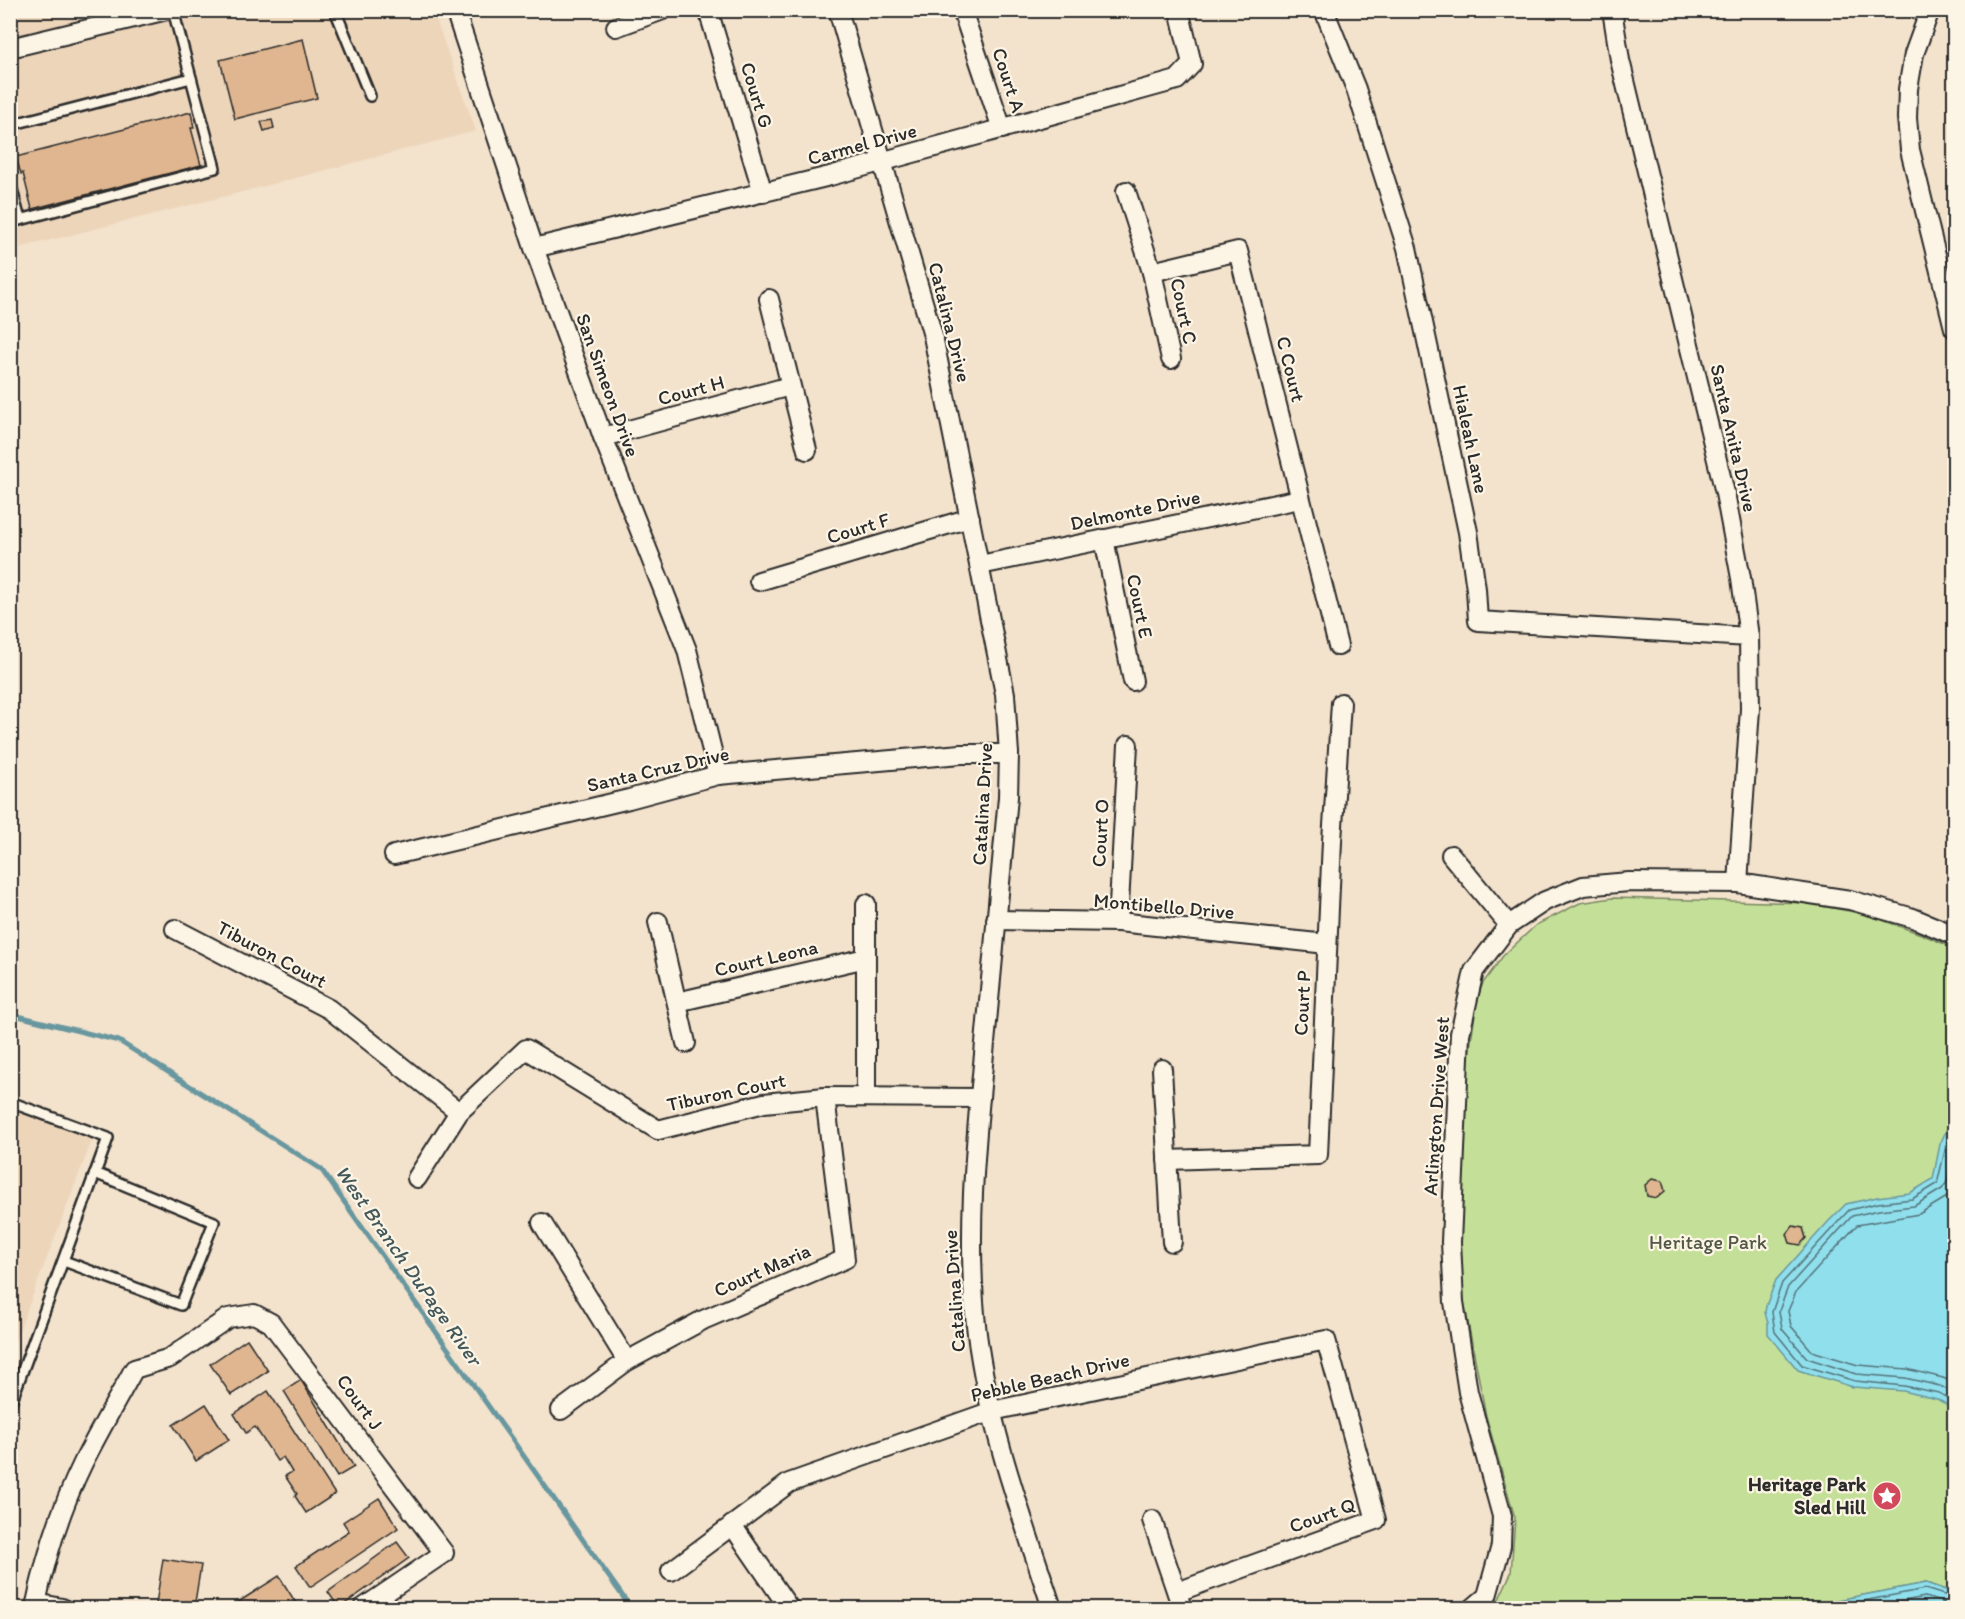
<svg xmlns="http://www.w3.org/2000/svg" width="1965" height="1619" viewBox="0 0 1965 1619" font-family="Itim,sans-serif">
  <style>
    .built { fill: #edd5ba }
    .green { fill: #c4e098; stroke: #788662; stroke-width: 1.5 }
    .water { fill: #90dfed; stroke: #68979f; stroke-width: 1.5 }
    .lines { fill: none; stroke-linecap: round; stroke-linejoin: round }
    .shore { stroke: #537379; stroke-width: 1.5 }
    .stream { stroke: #68979f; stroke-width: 5 }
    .building { fill: #dfb690; stroke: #2b2b2b; stroke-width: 1.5 }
    .lane-casing { stroke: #2b2b2b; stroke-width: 14 }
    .street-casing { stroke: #2b2b2b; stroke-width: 22 }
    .lane { stroke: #fcf5e5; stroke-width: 9 }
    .street { stroke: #fcf5e5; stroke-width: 18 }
    .labels { text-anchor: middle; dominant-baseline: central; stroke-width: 4.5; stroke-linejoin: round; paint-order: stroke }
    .street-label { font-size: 20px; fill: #2b2b2b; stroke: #fcf5e5 }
    .park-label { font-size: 20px; fill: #515846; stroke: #fcf5e5 }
    .poi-label { font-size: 20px; font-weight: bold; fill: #2b2b2b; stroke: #fcf5e5; text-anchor: end }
    .water-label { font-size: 21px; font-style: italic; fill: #44585c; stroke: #fcf5e5 }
  </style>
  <rect width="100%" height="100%" fill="#f3e2cc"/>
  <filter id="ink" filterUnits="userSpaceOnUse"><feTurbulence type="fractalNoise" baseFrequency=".0167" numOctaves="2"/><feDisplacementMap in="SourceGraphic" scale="12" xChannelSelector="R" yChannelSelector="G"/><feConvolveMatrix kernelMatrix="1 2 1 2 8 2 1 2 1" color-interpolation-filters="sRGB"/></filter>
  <g filter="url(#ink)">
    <g class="built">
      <polygon points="11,11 129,11 11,41"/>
      <polygon points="196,11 433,11 476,131 238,193 11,250 10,51"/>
      <polygon points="11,1109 92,1140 11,1352 10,1109"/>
    </g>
    <polygon class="green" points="1612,898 1806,903 1865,914 1921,934 1954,948 1954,1593 1926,1583 1796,1608 1493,1608 1497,1603 1511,1573 1515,1518 1486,1416 1462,1291 1460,1194 1468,1062 1477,1000 1483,983 1503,956 1536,925 1580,903"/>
    <g class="water">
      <polygon points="1954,1114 1954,1409 1937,1399 1903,1391 1853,1387 1798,1370 1768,1334 1768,1323 1765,1313 1766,1306 1776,1280 1828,1222 1846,1204 1877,1197 1910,1193 1933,1179 1940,1144"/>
      <polygon points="1926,1583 1954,1593 1954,1608 1796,1608"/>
    </g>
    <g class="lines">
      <g class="shore">
        <polyline points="1954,1128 1946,1146 1937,1184 1912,1199 1878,1203 1849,1210 1782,1283 1772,1312 1775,1332 1802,1365 1855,1381 1904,1386 1939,1393 1954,1402"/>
        <polyline points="1954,1145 1947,1182 1942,1189 1914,1206 1879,1210 1852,1216 1788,1287 1779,1311 1782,1329 1807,1358 1856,1374 1905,1378 1940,1386 1954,1393"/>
        <polyline points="1954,1187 1947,1197 1919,1214 1857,1225 1796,1292 1788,1311 1791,1326 1812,1351 1858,1365 1907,1369 1943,1378 1954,1383"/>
        <polyline points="1827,1608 1925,1589 1954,1598"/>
        <polyline points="1866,1608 1925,1597 1954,1606"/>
      </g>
      <polyline class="stream" points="10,1014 119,1041 321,1169 631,1608"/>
    </g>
    <g class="building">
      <polygon points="303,39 317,98 235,119 220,60"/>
      <polygon points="191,112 194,128 191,128 201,165 32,209 23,173 21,174 16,157"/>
      <polygon points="272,120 274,128 264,131 261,122"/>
      <polygon points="1652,1179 1662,1181 1665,1191 1657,1198 1647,1196 1645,1185"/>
      <polygon points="1793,1226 1803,1228 1806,1238 1800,1245 1790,1243 1787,1234"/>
      <polygon points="247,1339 268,1371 231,1395 210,1364"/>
      <polygon points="301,1380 354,1467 337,1477 284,1391"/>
      <polygon points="268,1391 335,1494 306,1513 295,1496 297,1494 285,1476 292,1472 283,1457 277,1461 255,1427 246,1433 234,1414"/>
      <polygon points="206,1404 229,1440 196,1461 173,1425"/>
      <polygon points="379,1498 398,1528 310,1587 296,1566 349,1531 343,1522"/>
      <polygon points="397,1542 409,1558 339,1608 328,1592"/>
      <polygon points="163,1559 201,1565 194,1608 156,1604"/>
      <polygon points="279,1576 296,1603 288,1608 229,1608"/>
    </g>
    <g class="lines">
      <g class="lane-casing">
        <g id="lane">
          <polyline points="335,10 370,96"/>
          <polyline points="10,125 191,78"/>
          <polyline points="10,182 20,220 215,168 173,10"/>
          <polyline points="10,1102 108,1138 10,1405"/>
          <polyline points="64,1261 181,1305 214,1222 95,1173"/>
        </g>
      </g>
      <g class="street-casing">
        <g id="street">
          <polyline points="455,10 534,248 603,437 687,650 718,775"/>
          <polyline points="708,10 763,193"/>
          <path d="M838,10L933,336L1005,694L1009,754L1008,797C1000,883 992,968 984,1054C975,1147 966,1240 977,1334C989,1428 1023,1519 1052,1608"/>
          <polyline points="962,10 1002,129"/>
          <polyline points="1324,10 1356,89 1407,248 1468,532 1476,589 1478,621 1749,637"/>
          <polyline points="1612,10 1620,60 1725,493 1741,578 1749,637 1750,709 1738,883"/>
          <polyline points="1930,10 1914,54 1908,89 1907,118 1910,150 1954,328"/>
          <polyline points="616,27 663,10"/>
          <polyline points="10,48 167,10"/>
          <polyline points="1126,191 1152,272 1171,359"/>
          <polyline points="534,248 830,176 1177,80 1192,64 1179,10"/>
          <polyline points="1152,272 1238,251 1338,646"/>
          <polyline points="769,299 807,450"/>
          <polyline points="603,437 790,386"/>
          <polyline points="1104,539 1133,681"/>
          <polyline points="980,565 1300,499"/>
          <polyline points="759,581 970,518"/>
          <polyline points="394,855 629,799 718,775 961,754 1009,754"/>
          <polyline points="1451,855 1509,925"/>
          <polyline points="996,920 1118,922 1327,944"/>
          <polyline points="658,922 686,1043"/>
          <polyline points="1118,922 1128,745"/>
          <polyline points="175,929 329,1009 459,1112"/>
          <polyline points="677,1002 866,958"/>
          <polyline points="1162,1069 1172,1242"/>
          <polyline points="866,1096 866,904"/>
          <polyline points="1167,1160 1318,1155 1332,841 1341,703"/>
          <polyline points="417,1178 459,1112 526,1049 658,1130 764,1103 825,1097 980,1098"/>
          <polyline points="542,1223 627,1361"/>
          <polyline points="561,1410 627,1361 703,1320 845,1259 825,1097"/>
          <polyline points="1152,1520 1182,1608"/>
          <polyline points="732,1525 789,1608"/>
          <polyline points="671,1571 789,1483 992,1411 1326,1340 1376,1520 1177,1592"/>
          <polyline points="36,1603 62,1608"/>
          <path d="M35,1608C45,1559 61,1508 83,1463C99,1431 117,1400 134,1369L170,1358L228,1318L254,1314L271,1323L444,1553L363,1608"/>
          <polyline points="1473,1608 1487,1596 1501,1546 1502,1516 1468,1392 1454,1302 1451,1242 1460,1034 1474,971 1509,925 1545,901 1583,886 1629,882 1738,883 1850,900 1913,918 1954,935"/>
        </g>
      </g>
      <use href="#lane" class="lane"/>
      <use href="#street" class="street"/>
    </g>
  </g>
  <defs>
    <g id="sight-disc" transform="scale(1.5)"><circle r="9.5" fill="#d1495b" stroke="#fcf5e5"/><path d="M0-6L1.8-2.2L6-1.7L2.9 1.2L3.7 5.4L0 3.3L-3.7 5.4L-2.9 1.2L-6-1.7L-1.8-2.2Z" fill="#fff"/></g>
  </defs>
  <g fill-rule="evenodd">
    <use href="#sight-disc" x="1887" y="1496"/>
  </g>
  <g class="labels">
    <g class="street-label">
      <text transform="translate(1009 80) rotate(72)">Court A</text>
      <text transform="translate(757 95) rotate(73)">Court G</text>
      <text transform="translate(862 144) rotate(-15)">Carmel Drive</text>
      <text transform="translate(1184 311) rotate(78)">Court C</text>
      <text transform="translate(950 322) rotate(76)">Catalina Drive</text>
      <text transform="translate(1291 369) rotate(76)">C Court</text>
      <text transform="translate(608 385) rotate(70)">San Simeon Drive</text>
      <text transform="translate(691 390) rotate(-15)">Court H</text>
      <text transform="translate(1734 438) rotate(77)">Santa Anita Drive</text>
      <text transform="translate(1471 439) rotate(78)">Hialeah Lane</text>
      <text transform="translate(1135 510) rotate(-12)">Delmonte Drive</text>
      <text transform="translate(858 528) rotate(-17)">Court F</text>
      <text transform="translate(1140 606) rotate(78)">Court E</text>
      <text transform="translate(658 769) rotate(-13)">Santa Cruz Drive</text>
      <text transform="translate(982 804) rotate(-87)">Catalina Drive</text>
      <text transform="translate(1100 833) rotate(-87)">Court O</text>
      <text transform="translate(1164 906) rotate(5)">Montibello Drive</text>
      <text transform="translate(272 954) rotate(28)">Tiburon Court</text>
      <text transform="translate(766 958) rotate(-13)">Court Leona</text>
      <text transform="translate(1302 1003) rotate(-87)">Court P</text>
      <text transform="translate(726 1092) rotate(-12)">Tiburon Court</text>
      <text transform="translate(1436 1106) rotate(-86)">Arlington Drive West</text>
      <text transform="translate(762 1270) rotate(-24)">Court Maria</text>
      <text transform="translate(954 1291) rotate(-94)">Catalina Drive</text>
      <text transform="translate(1050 1377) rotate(-13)">Pebble Beach Drive</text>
      <text transform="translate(360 1402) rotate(54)">Court J</text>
      <text transform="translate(1322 1515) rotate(-20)">Court Q</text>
    </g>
    <g class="park-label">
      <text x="1708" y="1242">Heritage Park</text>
    </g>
    <g class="poi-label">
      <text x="1866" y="1484">Heritage Park<tspan x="1866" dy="23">Sled Hill</tspan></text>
    </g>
    <g class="water-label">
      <text transform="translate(409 1265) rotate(55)">West Branch DuPage River</text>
    </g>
  </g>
  <rect width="1965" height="1619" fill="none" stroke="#fcf5e5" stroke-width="36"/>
  <rect x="18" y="18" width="1929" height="1583" fill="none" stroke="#2b2b2b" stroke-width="2" filter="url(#ink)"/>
</svg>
